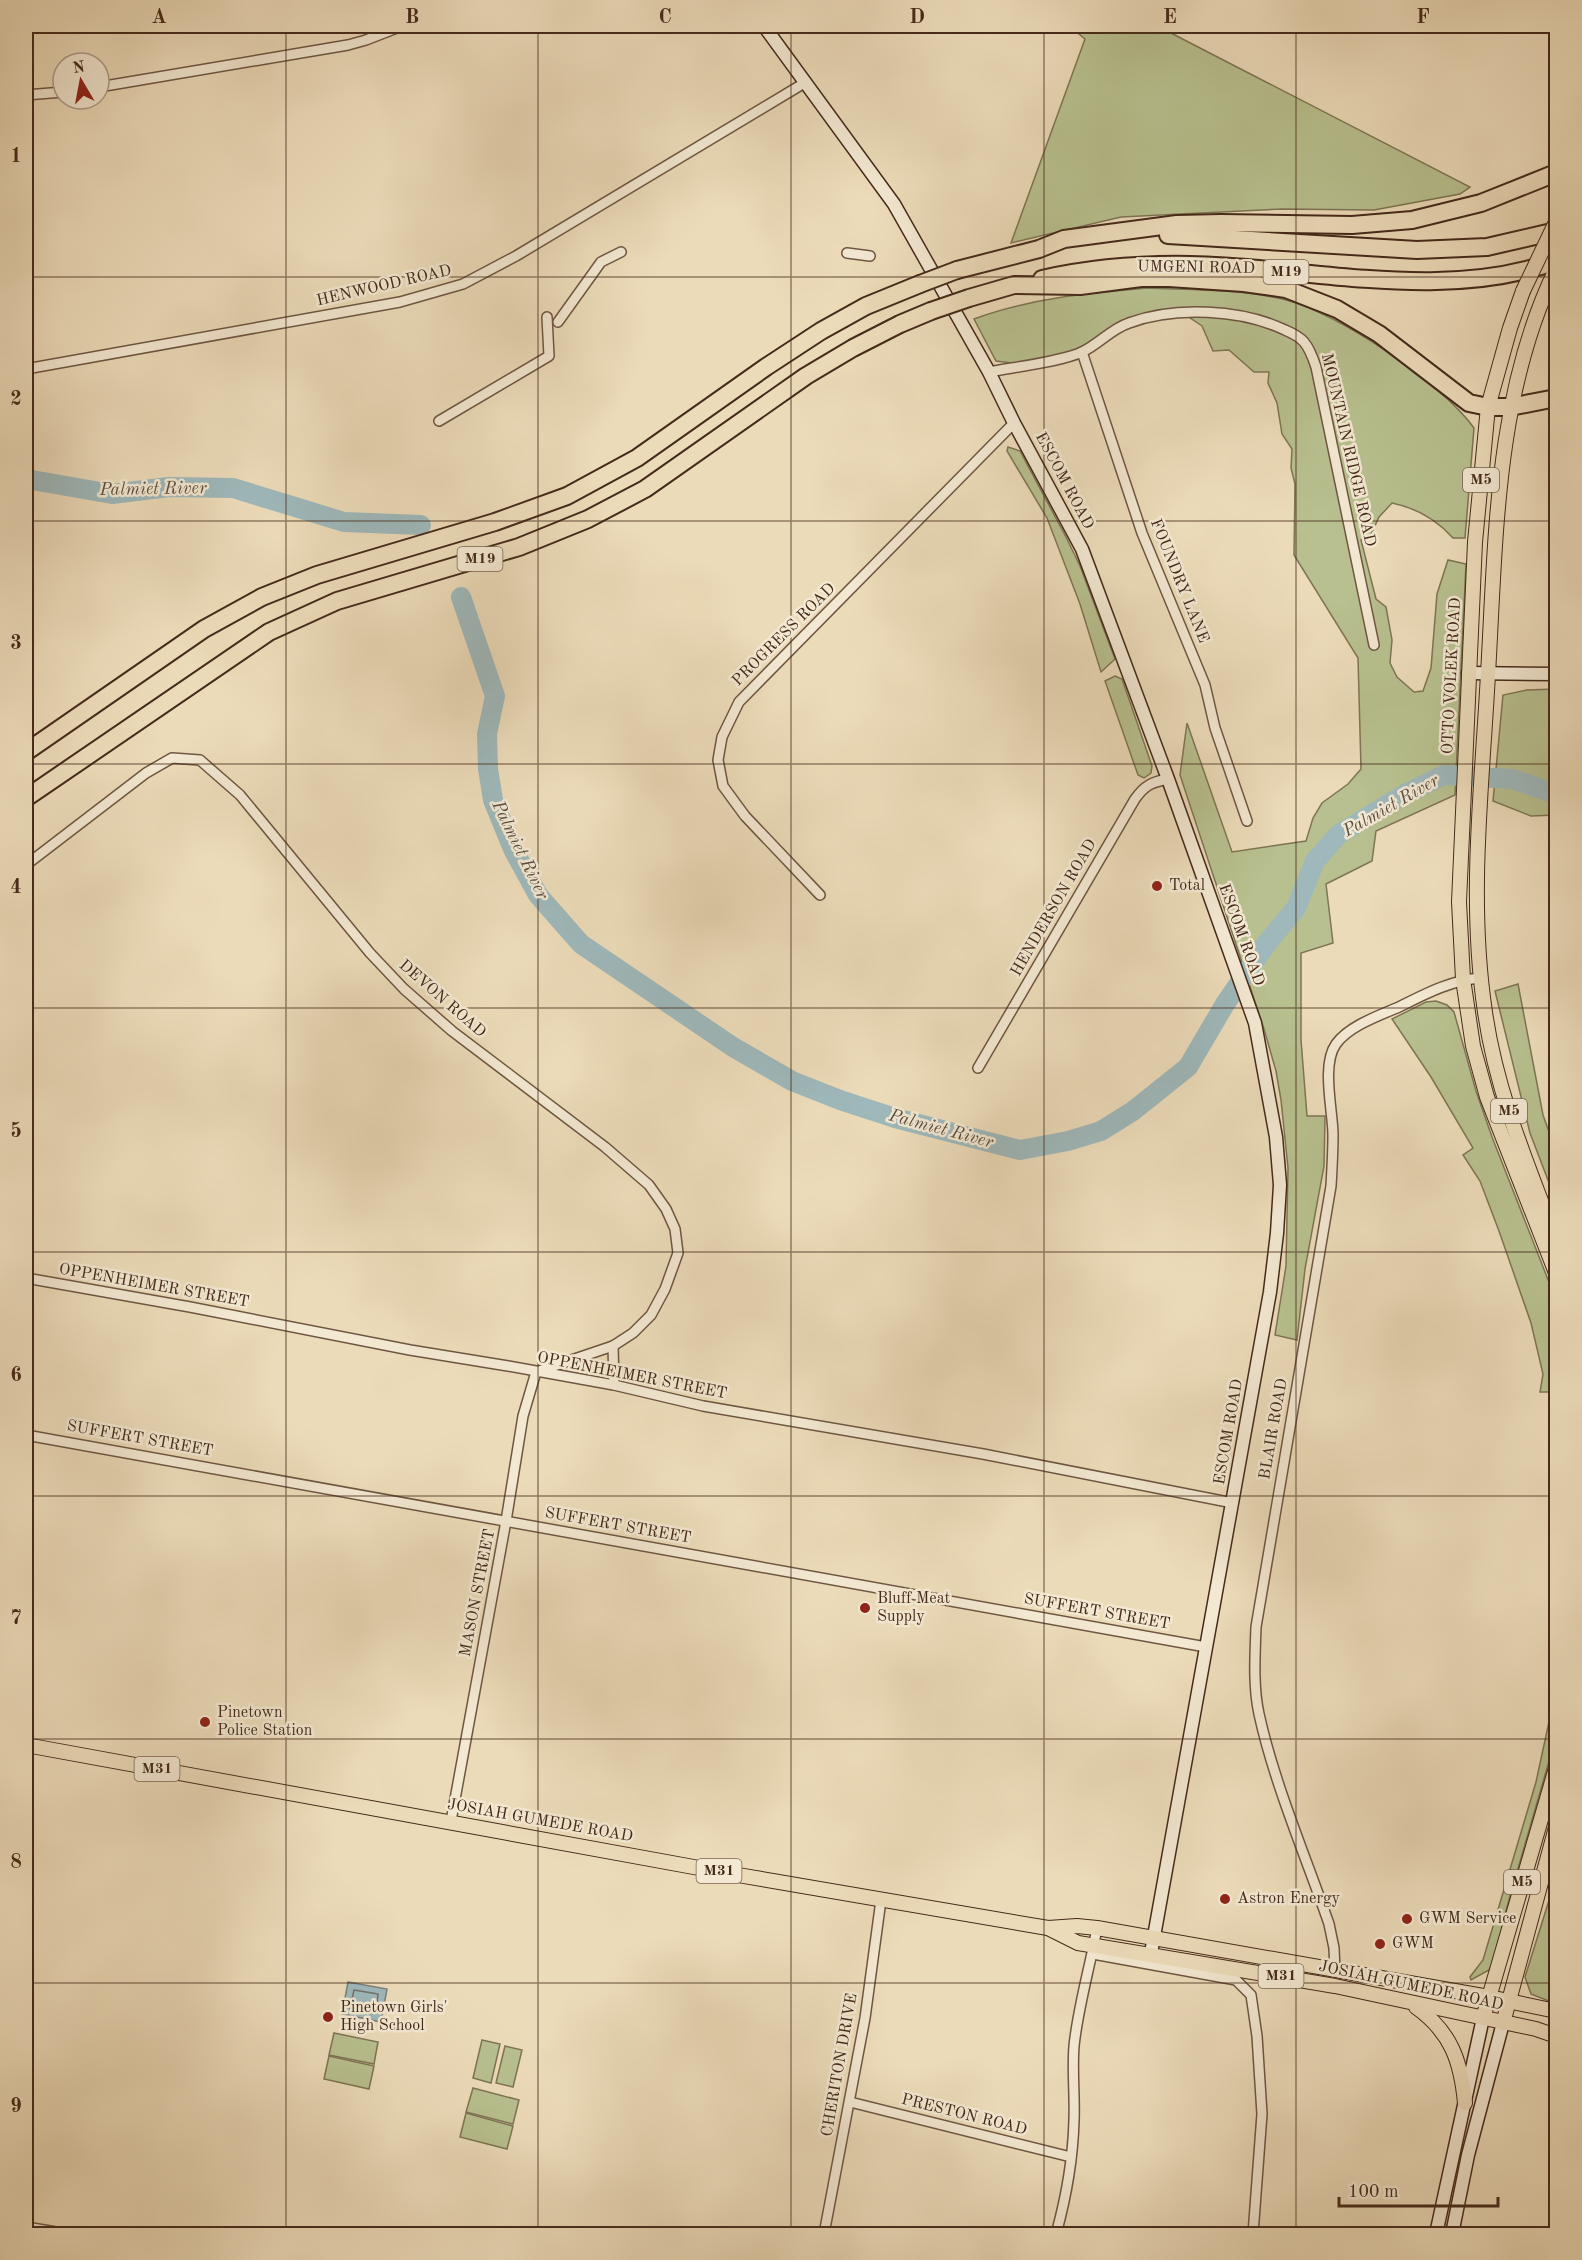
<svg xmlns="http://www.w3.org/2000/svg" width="1582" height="2260" viewBox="0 0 1582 2260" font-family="'Old Standard TT',serif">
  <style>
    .green { fill: #b8c08f; stroke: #7e7554; stroke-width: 1.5 }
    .water { fill: #9eb8bb; stroke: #7a7f7b; stroke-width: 1.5 }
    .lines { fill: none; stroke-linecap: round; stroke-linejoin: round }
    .shore { stroke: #72716a; stroke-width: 1.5 }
    .river { stroke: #9eb8bb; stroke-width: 20 }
    .street-casing { stroke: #6f5642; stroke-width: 12 }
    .secondary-casing { stroke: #452a1a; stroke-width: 15 }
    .primary-casing { stroke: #452a1a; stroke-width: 16 }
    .highway-casing { stroke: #452a1a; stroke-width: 20 }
    .street { stroke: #f3e8d2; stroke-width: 9 }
    .secondary { stroke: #f3e8d2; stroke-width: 12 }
    .primary { stroke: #ecdbb9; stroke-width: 14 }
    .highway { stroke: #ecdbb9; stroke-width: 16 }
    .primary-bridge-casing { stroke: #452a1a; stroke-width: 16; stroke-linecap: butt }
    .highway-bridge-casing { stroke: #452a1a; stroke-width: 20; stroke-linecap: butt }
    .primary-bridge { stroke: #ecdbb9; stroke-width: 14 }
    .highway-bridge { stroke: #ecdbb9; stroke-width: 16 }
    .grid { fill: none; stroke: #452a1a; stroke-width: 1.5; stroke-opacity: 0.55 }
    .poi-dot { fill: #8f2418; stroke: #f3e8d2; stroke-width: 2 }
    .labels { text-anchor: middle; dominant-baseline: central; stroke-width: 5; stroke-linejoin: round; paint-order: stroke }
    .shield { fill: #f3e8d2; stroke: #796351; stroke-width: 1.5 }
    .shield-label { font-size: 15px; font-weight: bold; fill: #452a1a }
    .street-label { font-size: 16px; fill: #452a1a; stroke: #f3e8d2 }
    .poi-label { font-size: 16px; fill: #452a1a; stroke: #f3e8d2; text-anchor: start }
    .water-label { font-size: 18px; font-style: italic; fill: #5b4e42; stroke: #f3e8d2 }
    .neatline { fill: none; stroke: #452a1a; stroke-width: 2 }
    .grid-label { font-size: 20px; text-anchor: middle; font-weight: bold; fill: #452a1a }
  </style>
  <rect width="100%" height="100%" fill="#ecdbb9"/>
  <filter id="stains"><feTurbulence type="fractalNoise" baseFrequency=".00333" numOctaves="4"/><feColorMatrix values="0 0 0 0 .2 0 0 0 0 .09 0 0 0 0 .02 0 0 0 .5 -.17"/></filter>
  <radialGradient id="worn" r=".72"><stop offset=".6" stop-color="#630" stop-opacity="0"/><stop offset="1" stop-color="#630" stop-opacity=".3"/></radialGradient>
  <g class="green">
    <polygon points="1069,26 1160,26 1169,32 1470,187 1460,194 1374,210 1282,209 1121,217 1011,243 1085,39"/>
    <path d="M1148,288C1194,290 1241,289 1286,300C1338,313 1442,383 1474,428L1465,538H1453C1436,519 1417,508 1392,503L1379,517L1369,539L1361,540L1376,599L1386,607L1392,640L1390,663L1397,677L1414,692L1423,691L1431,668L1437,594L1448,560L1466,564L1455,795L1376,831L1372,861L1326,884L1333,943L1301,953V1040L1307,1116H1325L1324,1166L1305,1269L1297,1340L1275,1335L1286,1266L1288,1168L1281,1100L1276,1071L1264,1029L1180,775L1187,723L1232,852L1306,841L1313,818L1322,803L1348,784L1361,769L1358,658L1294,555L1295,484L1291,468L1292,449L1282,434L1277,403L1268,383L1269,372H1254L1229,350L1213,351L1202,326L1184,314L1130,322L1093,345L1028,365L996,361L974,319C1030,298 1089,293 1148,288Z"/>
    <polygon points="1008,447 1020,451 1066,537 1080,566 1115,659 1101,672 1080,604 1047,518 1007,451"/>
    <polygon points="1115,676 1122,679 1152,766 1151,773 1144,778 1138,775 1105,681"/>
    <polygon points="1556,689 1556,815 1531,816 1493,801 1503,695 1527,690"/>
    <polygon points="1518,984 1543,1115 1556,1151 1556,1201 1530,1133 1495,991"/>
    <polygon points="1436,1001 1447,1005 1454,1012 1476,1091 1492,1137 1556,1300 1556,1392 1540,1392 1543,1374 1531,1323 1499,1231 1480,1181 1463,1155 1473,1148 1431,1077 1392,1019 1426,1002"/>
    <polygon points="1556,1651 1556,1737 1507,1907 1495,1958 1489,1970 1471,1980 1470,1977 1483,1960 1536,1782 1552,1708 1553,1667"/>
    <polygon points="1556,1878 1556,2004 1531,1994 1525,1977"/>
    <polygon points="334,2033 378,2042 374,2064 329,2055"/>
    <polygon points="482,2040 500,2044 491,2083 473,2078"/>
    <polygon points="505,2046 522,2050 513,2087 496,2083"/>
    <polygon points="329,2056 374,2066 369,2089 324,2079"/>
    <polygon points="473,2088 519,2100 513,2124 466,2112"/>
    <polygon points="466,2113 513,2126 507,2149 460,2137"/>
  </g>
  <polygon class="water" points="348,1982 387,1989 381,2022 342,2014"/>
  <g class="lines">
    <polygon class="shore" points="354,1990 378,1994 376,2013 350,2009"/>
    <g class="river">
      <polyline points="26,479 112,494 169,487 233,488 344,522 421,525"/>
      <polyline points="461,597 495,696 487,734 488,769 493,800 513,849 538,895 581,944 733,1047 792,1081 840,1100 895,1118 1020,1150 1068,1141 1101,1131 1133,1111 1188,1067 1225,1004 1267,943 1296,908 1315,861 1339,834 1405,794 1444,775 1512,779 1556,794"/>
    </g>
    <g class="street-casing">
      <g id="street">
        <polyline points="99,87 348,45 366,40 402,26"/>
        <polyline points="26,95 63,92"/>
        <polyline points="847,253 870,256"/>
        <polyline points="558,322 601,262 621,252"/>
        <polyline points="1082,352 1142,533 1205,685 1215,728 1247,821"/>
        <polyline points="26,369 400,302 463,284 516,256 806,82"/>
        <path d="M989,372C1014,367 1060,362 1082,352C1099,344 1111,329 1129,323C1175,306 1241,309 1285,330C1292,333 1299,336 1304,342C1310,349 1313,358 1316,367L1374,645"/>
        <polyline points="439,421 549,356 547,317"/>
        <polyline points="26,865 146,773 172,758 200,760 240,795 370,953 404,989 452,1031 605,1147 649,1185 666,1209 675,1229 678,1253 665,1289 651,1315 633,1333 613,1346 536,1372 523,1416 506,1521 451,1821"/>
        <polyline points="820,895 745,816 723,786 718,760 722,737 739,702 1014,423"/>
        <path d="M978,1068L1135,799C1145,785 1152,782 1168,779"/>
        <polyline points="26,1278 190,1307 410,1350 508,1366 614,1385 703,1406 983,1454 1233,1503"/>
        <polyline points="613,1346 614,1385"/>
        <polyline points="26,1435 1206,1647"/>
        <polyline points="1093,1954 1236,1980 1251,1995 1257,2036 1262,2114 1253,2234"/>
        <path d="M1335,1971L1334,1948L1329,1924C1306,1857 1274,1783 1259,1714C1253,1687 1255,1655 1256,1627L1331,1186C1332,1169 1333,1152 1333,1135C1333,1111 1321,1065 1336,1044C1349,1026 1378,1016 1399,1007C1425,994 1451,980 1481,978"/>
        <polyline points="850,2102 1071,2157"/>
        <polyline points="26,2227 68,2234"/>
        <polyline points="824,2234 865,2018 881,1900"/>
        <path d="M1056,2234C1066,2198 1073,2158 1074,2120C1075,2096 1072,2071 1074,2046C1078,2007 1090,1967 1097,1928"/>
      </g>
    </g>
    <g class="secondary-casing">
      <g id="secondary">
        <polyline points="764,26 894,204 989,372 1014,423 1082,549 1168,779 1255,1023 1276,1137 1280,1185 1277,1233 1270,1292 1151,1953"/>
        <polyline points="1468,673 1556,674"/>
        <polyline points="1436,2234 1483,2018"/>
        <polyline points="1452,2234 1468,2155 1503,2023"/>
      </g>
    </g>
    <g class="primary-casing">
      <g id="primary">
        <path d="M1556,269C1495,395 1496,537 1488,674C1482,787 1468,899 1485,1012C1496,1091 1528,1166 1556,1240"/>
        <polyline points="1523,291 1510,328 1488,407 1475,542 1459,902 1463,979 1473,1046 1487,1097 1556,1273"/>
        <polyline points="26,1745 732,1874 1048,1928 1077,1926 1097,1928 1489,1997 1556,2011"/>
        <polyline points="1050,1929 1078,1943 1335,1986 1536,2029 1556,2036"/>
        <path d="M1416,2007C1451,2032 1461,2061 1465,2103"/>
        <polyline points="1483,2018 1556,1768"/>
        <polyline points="1503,2023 1556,1827"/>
      </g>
    </g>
    <g class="highway-casing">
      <g id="highway">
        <polyline points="1168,235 1417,250 1487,247 1556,231"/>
        <polyline points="957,270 1039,249 1064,239 1177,224 1221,223 1352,225 1412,220 1481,203 1556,173"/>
        <path d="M1042,279C1091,268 1141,264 1191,265C1309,267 1441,303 1556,261"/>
        <polyline points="969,298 1014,285 1080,286 1141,278 1169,278 1244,283 1286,289 1337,309 1379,334 1469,403 1488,407 1510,407 1556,398"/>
        <polyline points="26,752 204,629 262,597 317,575 495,522 567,496 637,458 766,367 821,331 866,306 920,284"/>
        <polyline points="26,798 269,632 337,601 519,547 588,519 645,489 806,376 853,348 900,324 931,311"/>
      </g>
    </g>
    <use href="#street" class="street"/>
    <use href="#secondary" class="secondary"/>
    <use href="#primary" class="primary"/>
    <use href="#highway" class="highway"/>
    <g class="primary-bridge-casing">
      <polyline id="primary-bridge" points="1523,291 1556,222"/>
    </g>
    <g class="highway-bridge-casing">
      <g id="highway-bridge">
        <polyline points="920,284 957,270"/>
        <polyline points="931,311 969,298"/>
      </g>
    </g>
    <use href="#primary-bridge" class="primary-bridge"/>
    <use href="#highway-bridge" class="highway-bridge"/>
  </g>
  <path class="grid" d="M286,26V2234M538,26V2234M791,26V2234M1044,26V2234M1296,26V2234M26,277H1556M26,521H1556M26,764H1556M26,1008H1556M26,1252H1556M26,1496H1556M26,1739H1556M26,1983H1556"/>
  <g class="poi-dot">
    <circle cx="1157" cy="886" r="6"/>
    <circle cx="865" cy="1608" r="6"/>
    <circle cx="205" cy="1722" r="6"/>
    <circle cx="1225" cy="1899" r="6"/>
    <circle cx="1407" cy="1919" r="6"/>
    <circle cx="1380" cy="1944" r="6"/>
    <circle cx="328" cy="2017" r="6"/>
  </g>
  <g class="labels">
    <g class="shield">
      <rect x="1263.5" y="260" width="45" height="24" rx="4.5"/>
      <rect x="1463" y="468" width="36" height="24" rx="4.5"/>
      <rect x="457.5" y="547" width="45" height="24" rx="4.5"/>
      <rect x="1491" y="1099" width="36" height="24" rx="4.5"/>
      <rect x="134.5" y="1757" width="45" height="24" rx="4.5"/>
      <rect x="696.5" y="1859" width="45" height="24" rx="4.5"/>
      <rect x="1504" y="1870" width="36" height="24" rx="4.5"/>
      <rect x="1258.5" y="1964" width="45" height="24" rx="4.5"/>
    </g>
    <g class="shield-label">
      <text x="1286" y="272">M19</text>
      <text x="1481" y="480">M5</text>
      <text x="480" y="559">M19</text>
      <text x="1509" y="1111">M5</text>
      <text x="157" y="1769">M31</text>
      <text x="719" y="1871">M31</text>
      <text x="1522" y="1882">M5</text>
      <text x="1281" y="1976">M31</text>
    </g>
    <g class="street-label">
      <text transform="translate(1196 268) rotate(1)">UMGENI ROAD</text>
      <text transform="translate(384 286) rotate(-13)">HENWOOD ROAD</text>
      <text transform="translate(1348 450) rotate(77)">MOUNTAIN RIDGE ROAD</text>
      <text transform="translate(1064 481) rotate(62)">ESCOM ROAD</text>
      <text transform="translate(1179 581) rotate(68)">FOUNDRY LANE</text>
      <text transform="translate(784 635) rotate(-45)">PROGRESS ROAD</text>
      <text transform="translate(1452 676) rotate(-87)">OTTO VOLEK ROAD</text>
      <text transform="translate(1054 908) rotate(-60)">HENDERSON ROAD</text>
      <text transform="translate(1241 935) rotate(70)">ESCOM ROAD</text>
      <text transform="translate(442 999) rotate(41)">DEVON ROAD</text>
      <text transform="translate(154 1286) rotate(10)">OPPENHEIMER STREET</text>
      <text transform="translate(632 1376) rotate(11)">OPPENHEIMER STREET</text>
      <text transform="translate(1274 1429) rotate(-80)">BLAIR ROAD</text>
      <text transform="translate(1229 1432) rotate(-80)">ESCOM ROAD</text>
      <text transform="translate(140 1439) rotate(10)">SUFFERT STREET</text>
      <text transform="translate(618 1526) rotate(10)">SUFFERT STREET</text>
      <text transform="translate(478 1593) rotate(-79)">MASON STREET</text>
      <text transform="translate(1097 1612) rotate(10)">SUFFERT STREET</text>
      <text transform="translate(540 1821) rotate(10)">JOSIAH GUMEDE ROAD</text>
      <text transform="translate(1411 1986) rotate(12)">JOSIAH GUMEDE ROAD</text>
      <text transform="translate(840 2065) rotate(-80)">CHERITON DRIVE</text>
      <text transform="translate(964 2115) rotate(14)">PRESTON ROAD</text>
    </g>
    <g class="poi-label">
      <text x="1169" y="886">Total</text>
      <text x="877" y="1599">Bluff Meat<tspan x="877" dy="18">Supply</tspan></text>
      <text x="217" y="1713">Pinetown<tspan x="217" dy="18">Police Station</tspan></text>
      <text x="1237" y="1899">Astron Energy</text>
      <text x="1419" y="1919">GWM Service</text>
      <text x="1392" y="1944">GWM</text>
      <text x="340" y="2008">Pinetown Girls'<tspan x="340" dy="18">High School</tspan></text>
    </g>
    <g class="water-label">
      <text transform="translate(153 489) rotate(-1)">Palmiet River</text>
      <text transform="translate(1391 806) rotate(-30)">Palmiet River</text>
      <text transform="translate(520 850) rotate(64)">Palmiet River</text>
      <text transform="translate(941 1129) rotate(15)">Palmiet River</text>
    </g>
  </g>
  <rect width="1582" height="2260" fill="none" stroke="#ecdbb9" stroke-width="66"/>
  <g transform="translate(81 81) rotate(350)"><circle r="28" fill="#f3e8d2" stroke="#ad9c88" stroke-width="1.5"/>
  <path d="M0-4.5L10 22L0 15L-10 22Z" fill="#8f2418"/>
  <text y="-9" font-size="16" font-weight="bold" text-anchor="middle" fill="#452a1a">N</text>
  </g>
  <path d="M1339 2197v9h159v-9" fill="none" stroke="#452a1a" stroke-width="3"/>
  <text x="1348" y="2197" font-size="18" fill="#452a1a" stroke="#f3e8d2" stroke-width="4.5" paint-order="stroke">100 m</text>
  <rect x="33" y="33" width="1516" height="2194" class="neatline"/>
  <g class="grid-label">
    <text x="159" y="23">A</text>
    <text x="412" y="23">B</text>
    <text x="665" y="23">C</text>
    <text x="917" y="23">D</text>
    <text x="1170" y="23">E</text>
    <text x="1423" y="23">F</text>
    <text x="16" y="162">1</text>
    <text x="16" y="405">2</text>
    <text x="16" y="649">3</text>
    <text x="16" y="893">4</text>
    <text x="16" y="1137">5</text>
    <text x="16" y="1381">6</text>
    <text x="16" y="1624">7</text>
    <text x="16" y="1868">8</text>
    <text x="16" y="2112">9</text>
  </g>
  <rect width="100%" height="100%" filter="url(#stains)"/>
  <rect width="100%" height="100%" fill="url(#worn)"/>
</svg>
